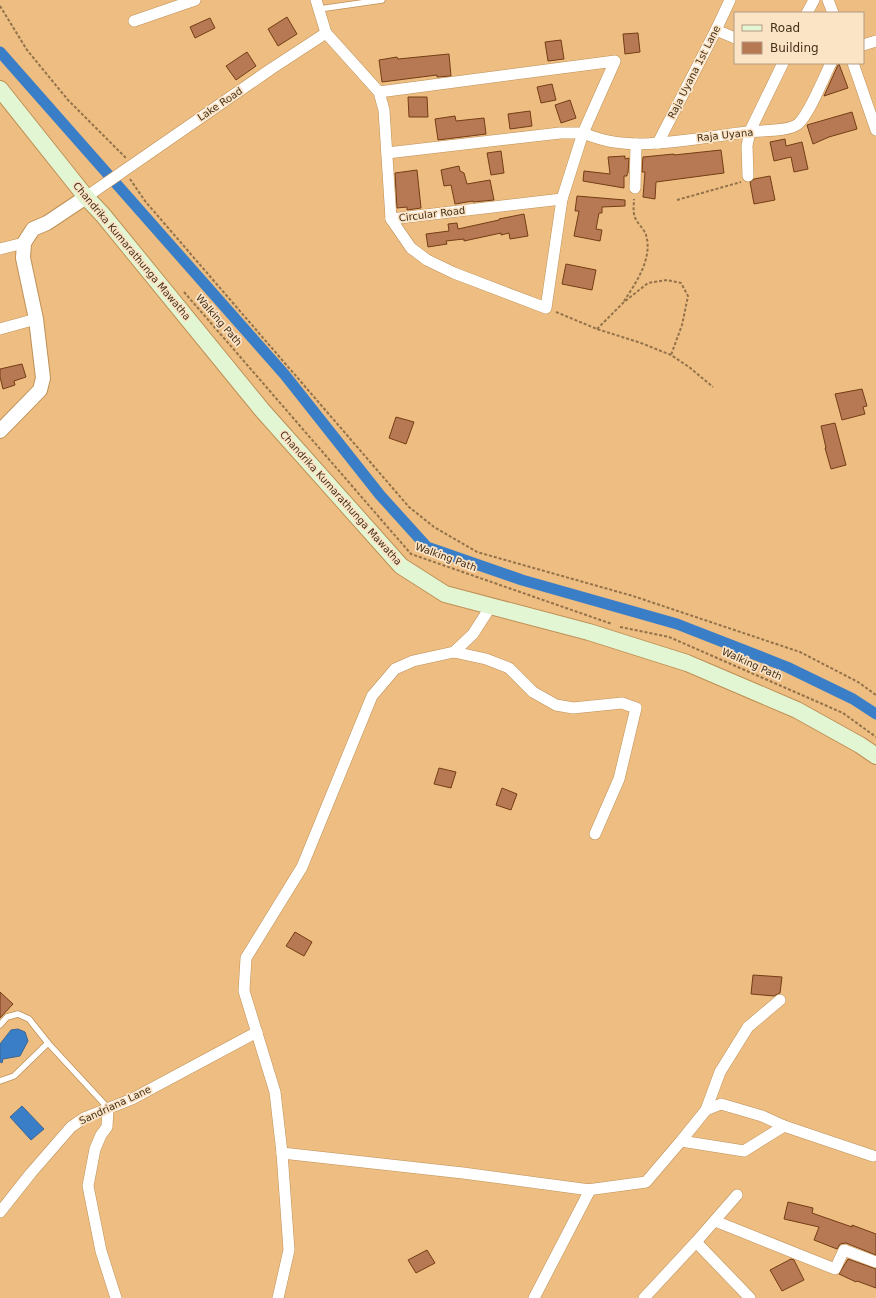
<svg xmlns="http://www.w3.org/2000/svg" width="876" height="1298" viewBox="0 0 876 1298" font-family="'DejaVu Sans',sans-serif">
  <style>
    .water { fill: #3a7ec7; stroke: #3d6793 }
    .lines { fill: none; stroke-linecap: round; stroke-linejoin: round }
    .canal { stroke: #3a7ec7; stroke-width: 11 }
    .building { fill: #b77953; stroke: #743d14 }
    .service-casing { stroke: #bf9157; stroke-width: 7 }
    .minor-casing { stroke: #bf9157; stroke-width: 12 }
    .tertiary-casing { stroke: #bf9157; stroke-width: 16 }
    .secondary-casing { stroke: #bf9157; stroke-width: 18 }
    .path { stroke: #93724a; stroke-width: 2; stroke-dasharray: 3 2; stroke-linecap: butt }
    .service { stroke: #fff; stroke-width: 5.5 }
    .minor { stroke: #fff; stroke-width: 11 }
    .tertiary { stroke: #fff; stroke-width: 14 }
    .secondary { stroke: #e3f6d3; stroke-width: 16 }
    .labels { text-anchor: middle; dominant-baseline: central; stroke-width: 3.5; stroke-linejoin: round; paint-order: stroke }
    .street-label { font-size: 10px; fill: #443119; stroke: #fbe3c6 }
  </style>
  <rect width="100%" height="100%" fill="#edbd82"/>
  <g class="water">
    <polygon points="18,1029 25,1032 28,1041 20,1056 3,1059 2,1063 0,1062 0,1044 11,1030"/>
    <polygon points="22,1106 44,1129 31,1140 10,1117"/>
  </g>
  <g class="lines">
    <polyline class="canal" points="0,52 285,375 380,495 427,547 522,580 677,624 787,667 853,699 876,714"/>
  </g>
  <g class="building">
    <polygon points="287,17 297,34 278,46 268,29"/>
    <polygon points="210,18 215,28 195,38 190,27"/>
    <polygon points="638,33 640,52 625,54 623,34"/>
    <polygon points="561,40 564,59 548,61 545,42"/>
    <polygon points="247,52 256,66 236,80 226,66"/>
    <polygon points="449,54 451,76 437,77 437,75 382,82 379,60 397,57 398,59"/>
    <polygon points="839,64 848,88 824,96 838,65"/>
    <polygon points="552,84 556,100 541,103 537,87"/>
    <polygon points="408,97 427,97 428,117 409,117"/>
    <polygon points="570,100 576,118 561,123 555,105"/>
    <polygon points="530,111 532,126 510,129 508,114"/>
    <polygon points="852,112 857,129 829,137 813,144 807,125"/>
    <polygon points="455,116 456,121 484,118 486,134 438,140 435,119"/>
    <polygon points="785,139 786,146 802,142 808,169 794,172 791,157 774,161 770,142"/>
    <polygon points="721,150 724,173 656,182 655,199 643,197 645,172 642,172 643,157 674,154 674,155"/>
    <polygon points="501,151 504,173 491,175 487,153"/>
    <polygon points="625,156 625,159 629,158 628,173 627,174 627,176 624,176 624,188 583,181 584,171 610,174 608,157"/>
    <polygon points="459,166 460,171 464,173 467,184 490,180 494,200 473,202 473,201 455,204 451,185 444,186 441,170"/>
    <polygon points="417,170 421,208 407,210 407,207 397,208 395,173"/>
    <polygon points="770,176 775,200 754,204 750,182 754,179"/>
    <polygon points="577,196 625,200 625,206 602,207 602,213 599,213 596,229 602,230 600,241 574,236 579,211 575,211"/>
    <polygon points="524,214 528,236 510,239 509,233 501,235 501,233 464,241 464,239 446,241 447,244 428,247 426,234 449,231 448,224 457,223 458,229 499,220 499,219"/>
    <polygon points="566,264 596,270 592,290 562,284"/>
    <polygon points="22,364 26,377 14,381 15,385 3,389 0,377 0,369"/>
    <polygon points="862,389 867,406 863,407 865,414 842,420 835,394"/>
    <polygon points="396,417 414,422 406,444 389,438"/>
    <polygon points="835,423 846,465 831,469 825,448 826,448 821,426"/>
    <polygon points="439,768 456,772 451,788 434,784"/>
    <polygon points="502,788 517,794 511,810 496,805"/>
    <polygon points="295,932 312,942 304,956 286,946"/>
    <polygon points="753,975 782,977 780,993 774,996 751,994"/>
    <polygon points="0,992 13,1004 0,1018"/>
    <polygon points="788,1202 813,1208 812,1213 852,1227 852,1225 876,1234 876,1255 846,1243 840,1244 837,1249 814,1240 819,1227 784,1219"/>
    <polygon points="427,1250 435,1263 416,1273 408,1260"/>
    <polygon points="791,1259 794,1260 804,1280 782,1291 770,1270"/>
    <polygon points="848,1259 876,1269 876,1288 857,1281 856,1282 839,1274"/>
  </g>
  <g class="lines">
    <g class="service-casing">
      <g id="service">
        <polyline points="319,9 382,0"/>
        <polyline points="0,1025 7,1017 18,1014 29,1019 48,1043 108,1108"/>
        <polyline points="0,1081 14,1076 48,1043"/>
      </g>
    </g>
    <g class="minor-casing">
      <g id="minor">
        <path d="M316,0L326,33L379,92L384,110L391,219L562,199L583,133C603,141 615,143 636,144C673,144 711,136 748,132C760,130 788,132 798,124C809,115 824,77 831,63"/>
        <polyline points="828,0 833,13"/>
        <polyline points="807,13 814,0"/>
        <polyline points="134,21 195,0"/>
        <polyline points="716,30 735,38"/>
        <polyline points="863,45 876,41"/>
        <polyline points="853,63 876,130"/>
        <polyline points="379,92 615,61 583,133 560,133 387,153"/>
        <polyline points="658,143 716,30 730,0"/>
        <polyline points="748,176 747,146 750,131 783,63"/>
        <polyline points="635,188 636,144"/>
        <polyline points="86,197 271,69 326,33"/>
        <polyline points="391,219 411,248 427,260 454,273 546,308 562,199"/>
        <polyline points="0,249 24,243"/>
        <polyline points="0,329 36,319"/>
        <polyline points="454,652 473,634 491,606"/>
        <polyline points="108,1109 107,1127 101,1135 95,1149 88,1186 101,1251 116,1298"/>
        <polyline points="706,1110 720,1072 748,1027 780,1000"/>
        <polyline points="681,1141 706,1110 721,1104 762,1116 784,1126"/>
        <polyline points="282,1153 463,1173 590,1190 534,1298"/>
        <polyline points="587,1190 646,1182 681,1141 744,1151 784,1126 873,1156"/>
        <polyline points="0,1212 31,1173 71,1127 84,1118 132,1099 257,1032"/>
        <polyline points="715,1221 835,1269 844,1250 876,1262"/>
        <polyline points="696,1242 750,1298"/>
        <polyline points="278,1298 289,1250 282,1153 275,1092 244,991 246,958 302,867 372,696 395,669 413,661 454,652 486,659 509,668 533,692 556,705 573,708 622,703 636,708 619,779 595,834"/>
        <polyline points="644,1298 696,1242 737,1195"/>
      </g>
    </g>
    <g class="tertiary-casing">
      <polyline id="tertiary" points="0,431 40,390 43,378 36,319 23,258 24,243 33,229 47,223 86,197"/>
    </g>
    <g class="secondary-casing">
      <polyline id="secondary" points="0,89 86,197 103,215 262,410 401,566 445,594 589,632 687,663 797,710 860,745 876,756"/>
    </g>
    <g class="path">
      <polyline points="0,6 27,50 68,100 126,158"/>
      <polyline points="130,179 145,201 409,507 434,527 477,552 633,596 800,652 858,682 876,695"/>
      <polyline points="677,200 741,182"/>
      <polyline points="184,292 411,554 612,624"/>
      <path d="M624,301C636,283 653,258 646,235C644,228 635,222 634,214C633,209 634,204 634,199"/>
      <polyline points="556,312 597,329 641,343 671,355 689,367 713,387"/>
      <polyline points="597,329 624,302 648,283 667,280 681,283 688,296 682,325 671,355"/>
      <polyline points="620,627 669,637 843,713 876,737"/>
    </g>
    <use href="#service" class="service"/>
    <use href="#minor" class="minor"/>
    <use href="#tertiary" class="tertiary"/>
    <use href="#secondary" class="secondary"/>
  </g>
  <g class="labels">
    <g class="street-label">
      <text transform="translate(694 72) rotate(-63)">Raja Uyana 1st Lane</text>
      <text transform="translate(220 104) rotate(-34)">Lake Road</text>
      <text transform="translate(725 135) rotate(-6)">Raja Uyana</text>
      <text transform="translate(432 214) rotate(-7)">Circular Road</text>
      <text transform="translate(132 251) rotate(50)">Chandrika Kumarathunga Mawatha</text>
      <text transform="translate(219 320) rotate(49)">Walking Path</text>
      <text transform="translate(341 498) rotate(48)">Chandrika Kumarathunga Mawatha</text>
      <text transform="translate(446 557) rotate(20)">Walking Path</text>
      <text transform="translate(752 664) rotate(24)">Walking Path</text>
      <text transform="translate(115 1105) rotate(-25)">Sandriana Lane</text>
    </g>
  </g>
  <rect x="734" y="12" width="130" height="52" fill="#fbe3c6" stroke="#b29c81"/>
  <rect x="742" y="25" width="20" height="6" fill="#e3f6d3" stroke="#b29c81"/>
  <text x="770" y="32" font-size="12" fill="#443119">Road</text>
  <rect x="742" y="42" width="20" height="12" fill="#b77953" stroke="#b29c81"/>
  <text x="770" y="52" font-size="12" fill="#443119">Building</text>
</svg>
